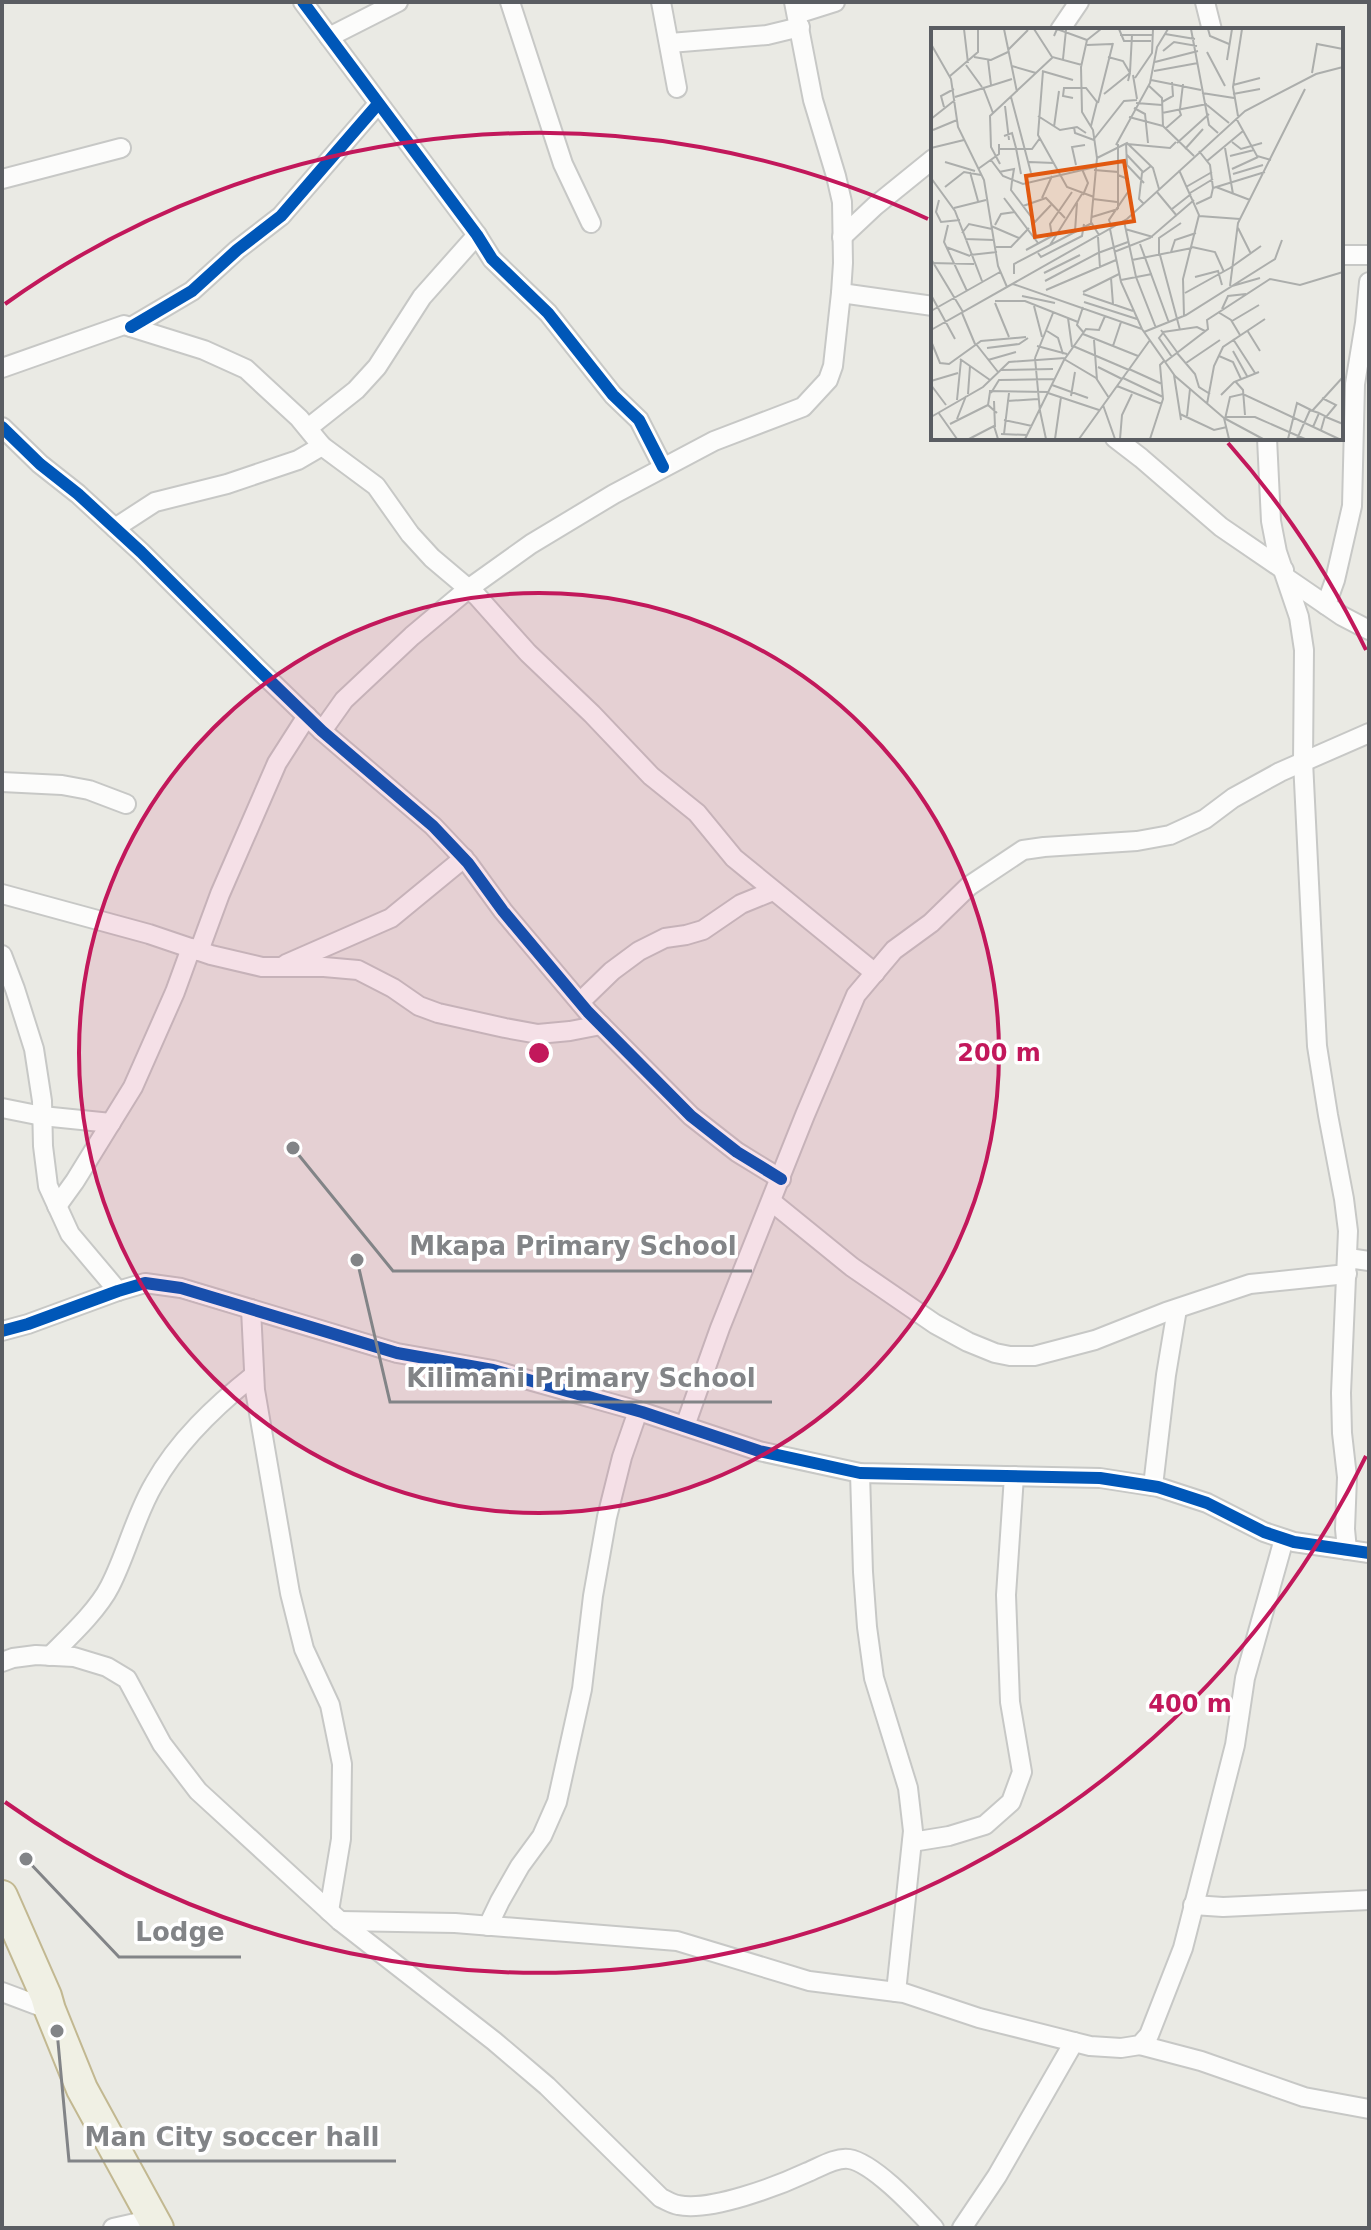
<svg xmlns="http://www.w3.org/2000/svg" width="1371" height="2230" viewBox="0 0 1371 2230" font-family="'DejaVu Sans',sans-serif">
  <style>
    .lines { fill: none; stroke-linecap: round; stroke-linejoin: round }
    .minor-casing { stroke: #c7c8c6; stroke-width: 22 }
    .trunk-casing { stroke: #c2b891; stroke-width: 34 }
    .minor { stroke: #fcfcfb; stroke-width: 18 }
    .trunk { stroke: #f0f0e4; stroke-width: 30 }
    .cycleway-casing { stroke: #fff; stroke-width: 17 }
    .cycleway { stroke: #0057b8; stroke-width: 12 }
    .ring { fill: none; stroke: #c2185b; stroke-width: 4 }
    .inset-road { fill: none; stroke: #acaeac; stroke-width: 2 }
    .view { fill: #e15910; fill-opacity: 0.15; stroke: #e15910; stroke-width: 4 }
    .inset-edge { fill: none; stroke: #5a5d62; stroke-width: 4 }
    .centre { fill: #c2185b; stroke: #fff; stroke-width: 4 }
    .ring-label { font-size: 24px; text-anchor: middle; font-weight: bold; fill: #c2185b; stroke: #fff; stroke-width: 7; stroke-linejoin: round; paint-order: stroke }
    .leader { fill: none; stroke: #828487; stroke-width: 3 }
    .callout-dot { fill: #828487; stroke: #fff; stroke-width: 3 }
    .callout-label { font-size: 26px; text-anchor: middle; font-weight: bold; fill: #828487; stroke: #fff; stroke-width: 7; stroke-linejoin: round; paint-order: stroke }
  </style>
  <rect width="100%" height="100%" fill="#eaeae4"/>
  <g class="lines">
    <g class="minor-casing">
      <g id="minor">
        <polyline points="303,2 477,235 492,259 548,313 613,395 639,420 663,467"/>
        <polyline points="510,2 563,164 591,223"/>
        <polyline points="661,2 677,88"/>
        <polyline points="1205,2 1212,30"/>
        <polyline points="797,14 835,2"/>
        <polyline points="1060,30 1079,2"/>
        <polyline points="329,37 398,2"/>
        <polyline points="670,43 767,35 800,27"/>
        <polyline points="2,179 121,148"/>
        <polyline points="842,237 875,206 933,159"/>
        <polyline points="1341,255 1369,255"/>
        <polyline points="841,293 933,306"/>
        <polyline points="131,327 192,291 237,250 281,216 378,104"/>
        <polyline points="2,368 124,325 204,350 246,369 299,418 322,446 376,486 410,534 432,558 477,596 528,653 592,714 651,776 697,813 734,858 875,973"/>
        <polyline points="2,427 40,464 78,494 141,552 258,669 322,731 433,826 468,863 503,911 588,1012 691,1116 737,1152 781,1179"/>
        <polyline points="308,428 356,390 377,367 422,297 477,235"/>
        <polyline points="1115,438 1141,458 1221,527 1284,570"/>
        <polyline points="1267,438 1271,521 1277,552 1299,617 1304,650 1303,761 1317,1046 1328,1115 1344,1199 1348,1231 1341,1393 1342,1433 1347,1477 1345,1529 1347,1550"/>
        <polyline points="115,528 155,502 227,484 298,460 322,446"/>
        <polyline points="1288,579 1342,616 1369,630"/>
        <polyline points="1326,605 1335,580 1352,506 1355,384 1365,323 1369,282"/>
        <polyline points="322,731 344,700 412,636 468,589 531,544 614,494 714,441 803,407 828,380 833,366 841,293 843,263 842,202 836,176 813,100 794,2"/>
        <polyline points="2,782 62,785 89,790 126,804"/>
        <polyline points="2,894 149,934 211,955 262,967 324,967 358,970 393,988 419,1006 438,1013 505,1028 538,1034 570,1031 601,1025"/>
        <polyline points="199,951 220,894 277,763 307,716"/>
        <polyline points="2,955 15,989 34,1049 42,1101 43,1146 48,1186 70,1234 118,1291"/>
        <polyline points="286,964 391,918 464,858"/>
        <polyline points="580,1002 612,971 639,951 665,938 686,935 703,930 741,904 773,891"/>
        <polyline points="2,1108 42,1116 111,1123"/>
        <polyline points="772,1202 852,1267 935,1324 968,1342 995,1353 1010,1356 1034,1356 1095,1340 1166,1312 1250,1284 1347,1274"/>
        <polyline points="57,1206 75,1181 133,1087 175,992 191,948"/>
        <polyline points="1348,1258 1369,1261"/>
        <polyline points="251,1309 255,1390 290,1593 304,1649 330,1705 342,1764 341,1839 329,1911"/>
        <polyline points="2,1331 28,1324 118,1291 145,1283 181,1288 397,1353 493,1370 642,1412 759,1451 860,1473 1100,1478 1158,1487 1207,1503 1264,1532 1294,1542 1369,1553"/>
        <polyline points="685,1426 720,1328 805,1115 856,995 894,950 931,923 969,886 1023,850 1044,847 1137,841 1170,835 1205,819 1233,798 1280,772 1369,733"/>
        <polyline points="860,1473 863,1572 867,1627 874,1678 908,1788 913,1831 896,1992"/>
        <polyline points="1153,1486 1166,1375 1177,1309"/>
        <path d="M50,1656C69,1637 98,1610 110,1586C127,1553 135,1516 154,1484C178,1441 215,1406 254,1375"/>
        <path d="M2,1662L13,1658L36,1655L74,1657L107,1667L127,1679L162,1744L198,1791L340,1921L494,2041L547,2086L661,2198C666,2200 672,2204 678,2205C710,2212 778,2186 808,2172C820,2167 836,2157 849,2159C874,2163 916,2209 934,2228"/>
        <polyline points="912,1842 949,1836 985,1825 1011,1802 1022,1772 1010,1702 1006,1595 1014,1476"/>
        <polyline points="1193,1905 1223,1907 1369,1900"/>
        <polyline points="340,1921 455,1923 677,1941 809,1981 904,1993 979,2018 1090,2046 1121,2048 1140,2045 1149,2035 1183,1948 1235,1745 1245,1678 1284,1539"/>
        <polyline points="488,1926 500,1901 520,1866 542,1836 557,1802 582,1689 593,1596 607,1517 622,1457 638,1411"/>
        <polyline points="2,1992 50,2010"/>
        <polyline points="1140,2045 1201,2061 1304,2097 1369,2109"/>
        <polyline points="113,2228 153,2219"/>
        <polyline points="962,2228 997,2176 1074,2042"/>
      </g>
    </g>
    <g class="trunk-casing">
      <polyline id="trunk" points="2,1896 46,1996 50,2010 82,2089 158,2228"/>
    </g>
    <use href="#minor" class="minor"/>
    <use href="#trunk" class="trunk"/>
    <g class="cycleway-casing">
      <g id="cycleway">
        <polyline points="303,2 477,235 492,259 548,313 613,395 639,420 663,467"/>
        <polyline points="131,327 192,291 237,250 281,216 378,104"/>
        <polyline points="2,427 40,464 78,494 141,552 258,669 322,731 433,826 468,863 503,911 588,1012 691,1116 737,1152 781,1179"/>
        <polyline points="2,1331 28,1324 118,1291 145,1283 181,1288 397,1353 493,1370 642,1412 759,1451 860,1473 1100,1478 1158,1487 1207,1503 1264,1532 1294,1542 1369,1553"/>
      </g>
    </g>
    <use href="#cycleway" class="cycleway"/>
  </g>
  <circle cx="539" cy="1053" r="460" fill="#c2185b" fill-opacity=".12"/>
  <g class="ring">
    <circle cx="539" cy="1053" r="460"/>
    <path d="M1366 1456A920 920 0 0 1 5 1802M5 304A920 920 0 0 1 928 219M1228 443A920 920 0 0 1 1366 650"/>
  </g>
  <g transform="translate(931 28)">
    <rect width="412" height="412" fill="#eaeae4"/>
    <path class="inset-road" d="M33,1L37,35M73,1L86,64M103,1L121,29L151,37M188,1L193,13H220M260,1L278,97L287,105M277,1L279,8L298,16M234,6L264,11M189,7H221M123,8L126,1L156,12M0,16L20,51L27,99L53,152L67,238L76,259M156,17L181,16M77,22L97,2M232,23L243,14L266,18M276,24L294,58M43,29L60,32L77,24M177,29L192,33L199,45L197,53M132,31L135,2M57,32L60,57M296,32L301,1M224,34L267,23M35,37L51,59M81,38L105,45M111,43L142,52M112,43L107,107L136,159L163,169M223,43L267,35M199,44L201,7M381,45L386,16L412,21M202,47L206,71M19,48L47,24V1M204,50L221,25L222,1M220,52L270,62M217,57L231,70L232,98L263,128M302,57L329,50M52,59L62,85M271,65L303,70M173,66L199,45M302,66L329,61M24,69L81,51M80,69L100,145M142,70L132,68L133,60H155L166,74L160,98M231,74L242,68L241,54M167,75L182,15M205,75L231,77M276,77L298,95M74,78L78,112M13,79L10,68L23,61M203,80L214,86L217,115M249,81L252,56M231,85L276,76M107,88L129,102L146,99L155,105M307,88L302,59L311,1M198,89L232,98M305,90L326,128L340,132M0,91L24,72M123,99L128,63M143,99L144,105L163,112M234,101L250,87L248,81M2,102L26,92M73,108L81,105L85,120M163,111L193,73L206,72M301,114L310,121L331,115M195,115L196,137L213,155M246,115L278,86M187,116V144M196,116L239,120L245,114M185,117L219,55L226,19L237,1M0,120L33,112M85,120L90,146M294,120L302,166M69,121H101L109,110M254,121L272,101M195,126L212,144M299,128L323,122M166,130L196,115L222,140L228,161M60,132L72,148L92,156L164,139M276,133L312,103M14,134L44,143M98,134L123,135M69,136L60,119L59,88L122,29M145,137L141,119L154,117M47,141L68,126V116M151,141L157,155L152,167M301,141L327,129M163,142L187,144V181M248,142L268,187L252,251L253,288M39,144L47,173M68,144L83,141L81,153M302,146L332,137M0,150L24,183L51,253M81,153L80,162L104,194M14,159L33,144L50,147M255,159L281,144M285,159L319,172M282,160L334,144M226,164L246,188M259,165L282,151M73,170L107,215M111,170L121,148M162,171L186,174M8,172L5,184L10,194L29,192M213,176L208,171L211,145L220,138M265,176L280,169L282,160L279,137L268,123M92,178L115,170L134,190M23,180L55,172M241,181L260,166M268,188L309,191M161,189L187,181M193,193L205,249L225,300M17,197L13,214L36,263M64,197L70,186L84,184M101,197L120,177M60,198L88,210M181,200L178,192L197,164V151L187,147M307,200L320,226M179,201L190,254L211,301L244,348L293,390L298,411M194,201L222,209M144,203L146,175M31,205L38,196L61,201M168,207L160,194L166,130L162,102L151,84L150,39L156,12L170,1M121,208L119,196L141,164M167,209L169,240M34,211L63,212M209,216L238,295M119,217L151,166M15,219L39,228M65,219H80L98,200M261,219L284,224L293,244M95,222L123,207M183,224L219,210L263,172M240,224L244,212L265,205M107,225L110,229L151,208L153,196M167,225L197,214M39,227L66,224M228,227V210L250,195M229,227L249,302M0,231L32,284M201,232L261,220M0,235L43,236M299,240L330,218M113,245L149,227M83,246V236L161,195M264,249L287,243L291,257M180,250L182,276M190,252L221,246M114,253L167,225M82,256L211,301M299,258L307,195L374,61M301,258L329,250M115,262L185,232M152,264L188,246M254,265L299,240M152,266L202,283M0,267L24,311M91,268L124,275M64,273H94L147,294M153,274L206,291M64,275L78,309M103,278L111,309M152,279L146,297L153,305M291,281L297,268L315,266M0,283L69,244M287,284L300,292L309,307M31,285L44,316M137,290L141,319M301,293L328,277M0,302L196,191L314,83L385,46L412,39M230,302L246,324M316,302L329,323M116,303L127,310L132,326M213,304L255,287L344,231L351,212M232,304L266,299L274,303M232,305L228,310L241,329M152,306L207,328M302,311L324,345M163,312L166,352M0,313L9,335L18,336L50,313L95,309M45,316L67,344M106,318L136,326M142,318L198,342M182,318L190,294M56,320L88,316L97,310M302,323L316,348M246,325L264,346L268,359L279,366M288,328L302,334L310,351M104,330L109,384M104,330L122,285M29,331L59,352M133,331L165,350L178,370M57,332L85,324M234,334L277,301L276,292L339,251L369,257L412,244M255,335L289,312M167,339L191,351M198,341L231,356M69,342L122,341M243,347L250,392M192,350L232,369M0,353L27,345M304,353L312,362L314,387M0,357L15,377M121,357L157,370M186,358L231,376M58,363L117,364M59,364L57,377L66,385M60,365L68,352L124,351M117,365L168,382M37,366L39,338M290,367L303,354L328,344M140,368L144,344M391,370L405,377L395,389L412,396M26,372L30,332M63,373L64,399M76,373L107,371M276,376L283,338L292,319L334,291M172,377L184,411M109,383L115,411M381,383L412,349M7,384L26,411M249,386L283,402L296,399M256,388L259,361M0,389L52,359L78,334L134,330M295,389H324L374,411M293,390L332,411M26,391L35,368M294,391L299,369L312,366L408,411M73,392L101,398M19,396L57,377M382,399L388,385L394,388L390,402M70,406L96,407M73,406L78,365M38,411L63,398L67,411M94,411L133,332L155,301L168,302L174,288M124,411L130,369M148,411L219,312M189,411L191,387L201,366M219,411L232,371L229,337L233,333M357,411L366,375L380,382M366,411L379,382L388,385"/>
    <path class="view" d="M193,133L203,193L104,209L95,148Z"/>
    <rect width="412" height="412" class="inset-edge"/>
  </g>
  <circle cx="539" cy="1053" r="12" class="centre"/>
  <g class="ring-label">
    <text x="999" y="1061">200 m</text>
    <text x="1190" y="1712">400 m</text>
  </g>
  <path class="leader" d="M293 1148L393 1271H752M357 1260L390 1402H772M26 1859L119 1957H241M57 2031L69 2161H396"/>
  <g class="callout-dot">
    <circle cx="293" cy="1148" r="8"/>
    <circle cx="357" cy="1260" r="8"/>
    <circle cx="26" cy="1859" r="8"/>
    <circle cx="57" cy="2031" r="8"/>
  </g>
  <g class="callout-label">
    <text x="573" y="1255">Mkapa Primary School</text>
    <text x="581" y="1387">Kilimani Primary School</text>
    <text x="180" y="1941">Lodge</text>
    <text x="232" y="2146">Man City soccer hall</text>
  </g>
  <rect width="1371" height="2230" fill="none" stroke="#5a5d62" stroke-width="8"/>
</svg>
